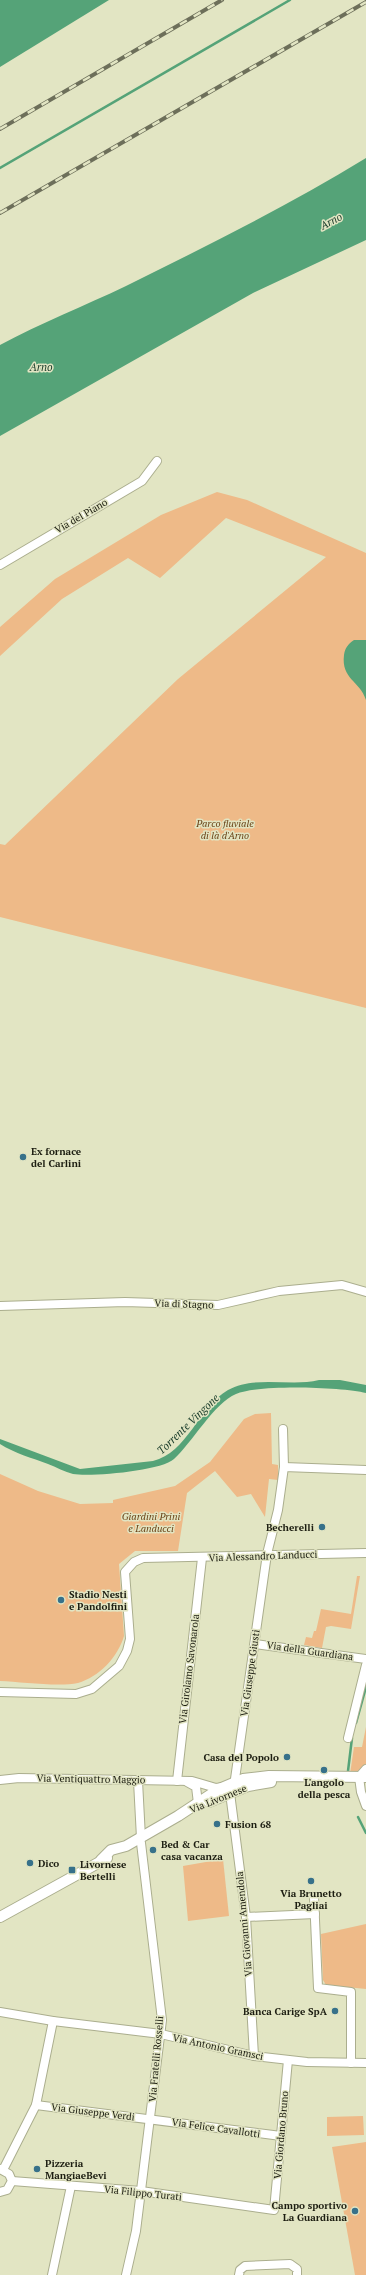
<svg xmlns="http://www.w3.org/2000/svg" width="366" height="2275" viewBox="0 0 366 2275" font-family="'PT Serif',serif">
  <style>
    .green { fill: #eeba88 }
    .water { fill: #55a378 }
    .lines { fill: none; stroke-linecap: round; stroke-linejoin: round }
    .stream { stroke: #55a378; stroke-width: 2.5 }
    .minor-casing { stroke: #abae8e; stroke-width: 10 }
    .major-casing { stroke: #abae8e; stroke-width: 12 }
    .minor { stroke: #fff; stroke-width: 8 }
    .major { stroke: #fff; stroke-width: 10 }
    .rail-casing { stroke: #6d6f5a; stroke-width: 4 }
    .rail { stroke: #e2e5c3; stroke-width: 2.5; stroke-dasharray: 8; stroke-linecap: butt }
    .poi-dot { fill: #37718a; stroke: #e2e5c3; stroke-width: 1.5 }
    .labels { text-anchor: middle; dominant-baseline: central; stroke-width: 3; stroke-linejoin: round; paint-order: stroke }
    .street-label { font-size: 10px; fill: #1c1d11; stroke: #e2e5c3 }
    .park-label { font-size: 10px; font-style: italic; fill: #6b4418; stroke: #e2e5c3 }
    .poi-label { font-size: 10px; font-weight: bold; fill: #1c1d11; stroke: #e2e5c3; text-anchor: start }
    .water-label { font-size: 11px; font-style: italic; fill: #173a28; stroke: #e2e5c3 }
  </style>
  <rect width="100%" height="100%" fill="#e2e5c3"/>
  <g class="green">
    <polygon points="217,492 247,500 366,553 366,1008 0,917 0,844 5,845 178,679 326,557 226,518 160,578 128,558 62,599 0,656 0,627 55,579 161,515"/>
    <path d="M271,1413L272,1464L278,1465V1480L269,1479L265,1517L251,1494L237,1497L215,1471L187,1493L178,1551H135L119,1564L124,1636C118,1657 99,1677 78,1683C59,1687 21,1682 0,1681V1474L38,1491L80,1504L113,1503V1500L175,1486L210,1462L244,1419L255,1414Z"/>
    <polygon points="357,1576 360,1576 351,1629 331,1626 326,1627 322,1648 304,1645 306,1637 312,1638 314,1631 316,1631 321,1609 351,1614"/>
    <polygon points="366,1727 366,1764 355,1773 350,1774 354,1747 362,1747"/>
    <polygon points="223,1859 229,1916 188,1921 183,1866"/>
    <polygon points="366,1924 366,1989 326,1985 323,1980 321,1934"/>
    <polygon points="363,2116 364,2135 327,2136 327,2117"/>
    <polygon points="366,2142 366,2275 355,2275 332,2147"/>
  </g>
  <g class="water">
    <polygon points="0,0 109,0 0,67"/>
    <path d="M366,158V240L253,293L0,436V345C41,323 84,306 126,286C207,246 289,205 366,158Z"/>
    <path d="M354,640H366V700C360,681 341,679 344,655C345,648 348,644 354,640Z"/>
    <path d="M319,1380H340L366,1385V1393C341,1387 259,1384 236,1394C214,1403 192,1443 174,1459C161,1471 91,1477 73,1474C65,1472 56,1467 48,1464C32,1458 14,1453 0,1444V1439L80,1469L153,1461C187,1453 199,1407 228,1390C255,1375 291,1387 319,1380Z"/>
  </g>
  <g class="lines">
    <g class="stream">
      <polyline points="0,168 290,0"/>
      <polyline points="356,1723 366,1687"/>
      <polyline points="348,1771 352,1738"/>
      <polyline points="358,1817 366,1833"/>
    </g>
    <g class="minor-casing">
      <g id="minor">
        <polyline points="0,565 142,481 157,461"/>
        <polyline points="0,1306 125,1302 218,1305 279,1291 342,1285 366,1292"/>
        <polyline points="283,1429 284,1467"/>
        <polyline points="255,1644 366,1659"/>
        <polyline points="0,1692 76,1694 92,1689 119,1666 127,1651 130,1639 125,1572 134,1562 143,1558 366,1553"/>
        <polyline points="348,1738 366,1665"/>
        <polyline points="366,1769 359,1777 361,1792 366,1806"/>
        <polyline points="0,1780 19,1778 192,1781 216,1788 223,1787"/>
        <polyline points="138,1781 141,1838"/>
        <polyline points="177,1781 202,1558"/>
        <polyline points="187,1782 196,1787 198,1803"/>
        <polyline points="234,1786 267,1554 278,1510 284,1467 366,1470"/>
        <polyline points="230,1793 246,1917 254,2056"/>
        <polyline points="314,1897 318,1988 351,1992 351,2063"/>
        <polyline points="246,1917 315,1914"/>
        <polyline points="0,2012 53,2021 161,2034 254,2056 307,2062 366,2063"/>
        <polyline points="36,2105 281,2136"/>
        <polyline points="0,2169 9,2174 12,2181 7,2190 0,2192"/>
        <polyline points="3,2170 36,2105 53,2021"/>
        <polyline points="12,2181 141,2191 274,2210 288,2060"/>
        <polyline points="52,2275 71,2186"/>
        <polyline points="126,2275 136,2231 162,2020 141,1843"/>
        <polyline points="239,2275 240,2270 245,2266 290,2264 297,2269 297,2275"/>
      </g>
    </g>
    <g class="major-casing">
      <g id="major">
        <polyline points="209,1802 248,1786 271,1782"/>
        <polyline points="101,1860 111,1850 126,1846 178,1816 219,1789 243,1779 269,1776 366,1777"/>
        <polyline points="0,1917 107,1858"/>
      </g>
    </g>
    <use href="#minor" class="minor"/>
    <use href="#major" class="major"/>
    <g class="rail-casing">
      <g id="rail">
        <polyline points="0,129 222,0"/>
        <polyline points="0,213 366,2"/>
      </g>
    </g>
    <use href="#rail" class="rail"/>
  </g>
  <g class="poi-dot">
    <circle cx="23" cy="1157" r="4"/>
    <circle cx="322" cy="1527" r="4"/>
    <circle cx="61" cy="1600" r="4"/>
    <circle cx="287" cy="1757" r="4"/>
    <circle cx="324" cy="1770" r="4"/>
    <circle cx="217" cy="1824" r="4"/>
    <circle cx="153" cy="1850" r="4"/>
    <circle cx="30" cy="1863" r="4"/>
    <rect x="68" y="1866" width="8" height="8" rx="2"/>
    <circle cx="311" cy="1881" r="4"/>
    <circle cx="335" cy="2011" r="4"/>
    <circle cx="37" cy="2169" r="4"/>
    <circle cx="355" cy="2211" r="4"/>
  </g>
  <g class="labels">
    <g class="street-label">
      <text transform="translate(81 516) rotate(-30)">Via del Piano</text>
      <text transform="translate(184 1304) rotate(2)">Via di Stagno</text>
      <text transform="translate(263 1556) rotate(-2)">Via Alessandro Landucci</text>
      <text transform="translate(310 1651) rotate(8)">Via della Guardiana</text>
      <text transform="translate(189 1669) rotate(-83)">Via Girolamo Savonarola</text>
      <text transform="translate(250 1673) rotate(-82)">Via Giuseppe Giusti</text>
      <text transform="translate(91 1779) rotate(1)">Via Ventiquattro Maggio</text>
      <text transform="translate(218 1799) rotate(-22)">Via Livornese</text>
      <text transform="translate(244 1924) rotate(-95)">Via Giovanni Amendola</text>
      <text transform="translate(218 2047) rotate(12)">Via Antonio Gramsci</text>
      <text transform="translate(156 2059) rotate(-85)">Via Fratelli Rosselli</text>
      <text transform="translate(93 2112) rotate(7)">Via Giuseppe Verdi</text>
      <text transform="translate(216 2128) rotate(8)">Via Felice Cavallotti</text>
      <text transform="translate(281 2135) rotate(-85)">Via Giordano Bruno</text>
      <text transform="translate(143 2193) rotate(6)">Via Filippo Turati</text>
    </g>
    <g class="park-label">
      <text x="225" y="823">Parco fluviale<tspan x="225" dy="12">di là d'Arno</tspan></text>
      <text x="151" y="1516">Giardini Prini<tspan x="151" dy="12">e Landucci</tspan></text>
    </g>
    <g class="poi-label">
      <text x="31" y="1151">Ex fornace<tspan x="31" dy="12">del Carlini</tspan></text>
      <text x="314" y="1527" text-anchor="end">Becherelli</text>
      <text x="69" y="1594">Stadio Nesti<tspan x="69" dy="12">e Pandolfini</tspan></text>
      <text x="279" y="1757" text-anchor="end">Casa del Popolo</text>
      <text x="324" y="1782" text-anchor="middle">L'angolo<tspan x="324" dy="12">della pesca</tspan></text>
      <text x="225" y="1824">Fusion 68</text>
      <text x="161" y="1844">Bed &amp; Car<tspan x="161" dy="12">casa vacanza</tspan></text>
      <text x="38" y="1863">Dico</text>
      <text x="80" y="1864">Livornese<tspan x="80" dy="12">Bertelli</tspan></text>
      <text x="311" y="1893" text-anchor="middle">Via Brunetto<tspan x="311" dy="12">Pagliai</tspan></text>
      <text x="327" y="2011" text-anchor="end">Banca Carige SpA</text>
      <text x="45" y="2163">Pizzeria<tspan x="45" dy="12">MangiaeBevi</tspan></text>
      <text x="347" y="2205" text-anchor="end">Campo sportivo<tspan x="347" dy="12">La Guardiana</tspan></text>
    </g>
    <g class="water-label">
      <text transform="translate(331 221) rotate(-28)">Arno</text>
      <text x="41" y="367">Arno</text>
      <text transform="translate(188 1424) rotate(-44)">Torrente Vingone</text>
    </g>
  </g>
</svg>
